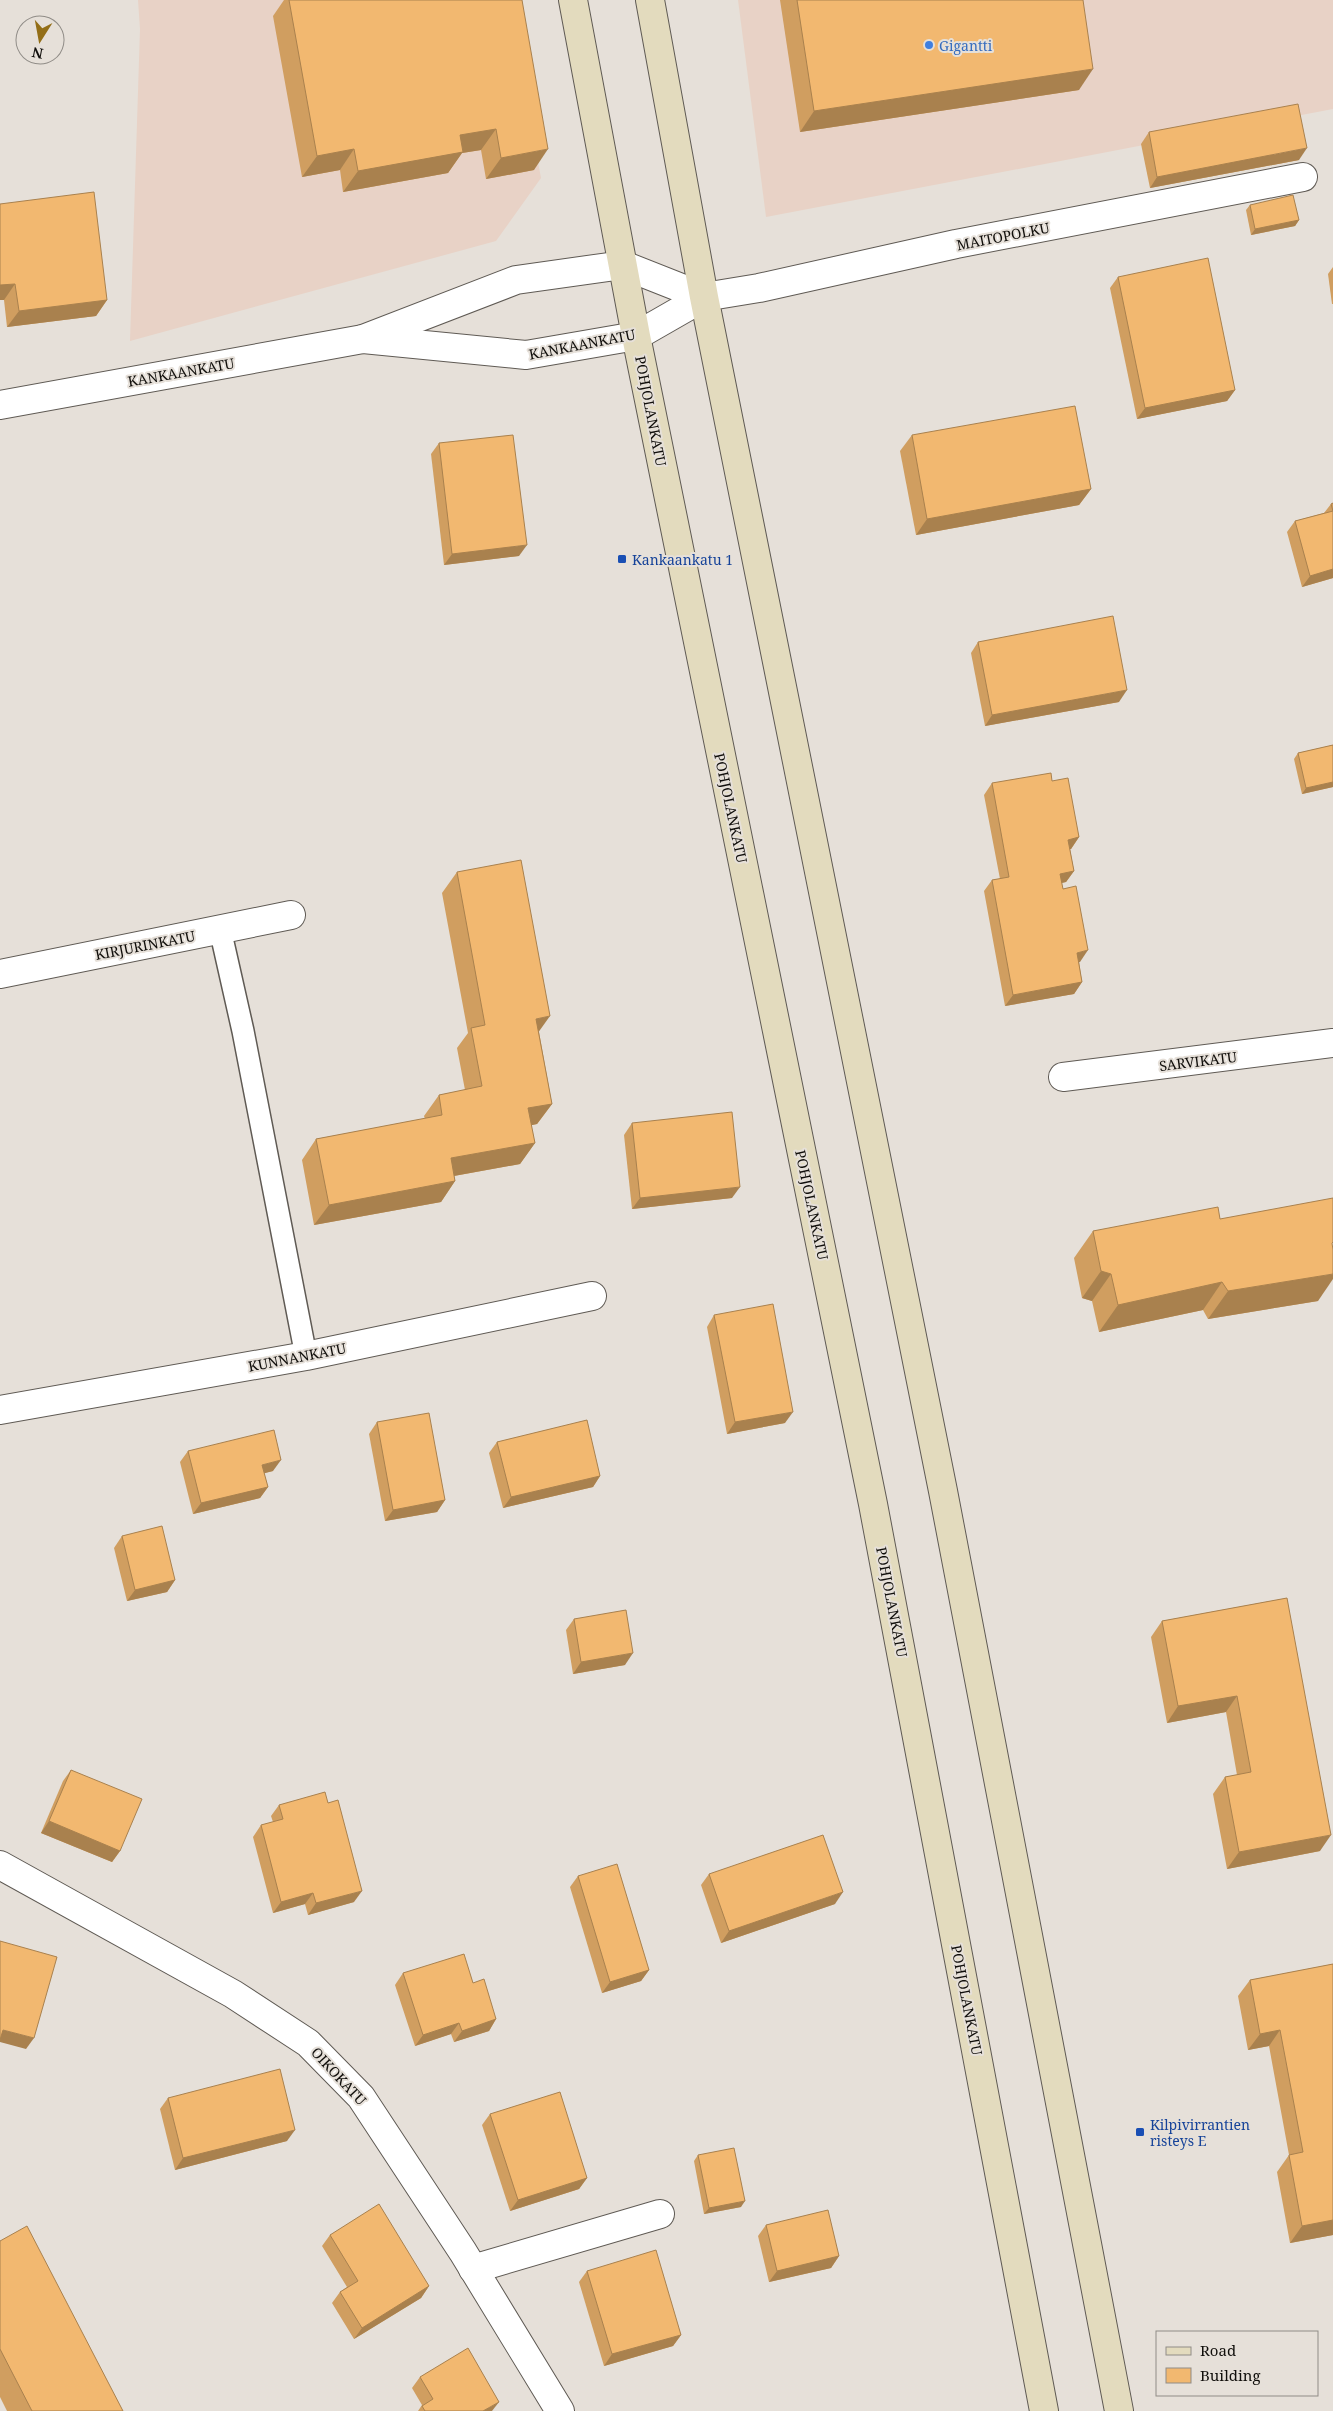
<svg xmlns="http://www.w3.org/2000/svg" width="1333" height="2411" viewBox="0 0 1333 2411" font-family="'Noto Serif',serif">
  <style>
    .commercial { fill: #e8d2c6 }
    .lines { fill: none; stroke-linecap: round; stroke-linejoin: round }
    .service-casing { stroke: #5f5a54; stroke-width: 24 }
    .minor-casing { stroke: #5f5a54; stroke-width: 30 }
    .secondary-casing { stroke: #5f5a54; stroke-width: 30 }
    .service { stroke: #fff; stroke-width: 21 }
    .minor { stroke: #fff; stroke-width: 28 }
    .secondary { stroke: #e3dbbe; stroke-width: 28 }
    .wall { fill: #d09e60 }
    .shaded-wall { fill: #a9814e }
    .building { fill: #f2b870; stroke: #a9814e }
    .shop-dot { fill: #3f7fe0; stroke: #e6e0d9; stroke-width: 2 }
    .transit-dot { fill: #1a4fb4; stroke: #e6e0d9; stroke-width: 2 }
    .labels { text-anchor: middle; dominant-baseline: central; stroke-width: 4; stroke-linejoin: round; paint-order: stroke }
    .shop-label { font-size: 14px; fill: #366cbe; stroke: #e6e0d9; text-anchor: start }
    .street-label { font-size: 14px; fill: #100e0b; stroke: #e6e0d9 }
    .transit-label { font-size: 14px; fill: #164399; stroke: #e6e0d9; text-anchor: start }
  </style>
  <rect width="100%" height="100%" fill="#e6e0d9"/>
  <g class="commercial">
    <polygon points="138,0 507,0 541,178 496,241 130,341 140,29"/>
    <polygon points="738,0 1333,0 1333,109 766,217"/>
  </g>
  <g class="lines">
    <g class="service-casing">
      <polyline id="service" points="220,929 243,1031 306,1356"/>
    </g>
    <g class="minor-casing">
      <g id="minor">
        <polyline points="363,339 526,355 636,336 704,297 759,288 956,244 1303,177"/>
        <polyline points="0,405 363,339 516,280 623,265 704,297"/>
        <polyline points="0,974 291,915"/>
        <polyline points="1063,1077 1333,1043"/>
        <polyline points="0,1410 306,1356 592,1296"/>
        <polyline points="0,1865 233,1994 308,2043 361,2097 463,2252 560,2411"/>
        <polyline points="473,2269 660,2214"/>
      </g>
    </g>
    <g class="secondary-casing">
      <g id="secondary">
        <polyline points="573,0 636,336 873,1504 1044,2411"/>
        <polyline points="650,0 704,297 943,1491 1119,2411"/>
      </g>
    </g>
    <use href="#service" class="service"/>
    <use href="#minor" class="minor"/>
    <use href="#secondary" class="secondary"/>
  </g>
  <g class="wall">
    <polygon points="284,0 522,0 534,170 486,179 481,150 462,153 448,173 343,192 340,170 302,177 273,16"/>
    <polygon points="780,0 1083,0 1079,90 800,132"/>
    <polygon points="1149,132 1299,160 1150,188 1141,144"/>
    <polygon points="0,204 107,300 96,316 7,327 4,300 0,300"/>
    <polygon points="1250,205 1299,220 1295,226 1251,235 1246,210"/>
    <polygon points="1333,267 1333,304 1332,304 1328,274"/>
    <polygon points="1118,277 1235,390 1227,401 1137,419 1110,288"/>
    <polygon points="912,435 1091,489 1079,505 916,535 900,451"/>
    <polygon points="439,443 519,556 444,565 431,454"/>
    <polygon points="1333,503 1333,578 1302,587 1287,532 1295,521 1324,513 1331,504"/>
    <polygon points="978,642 1119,702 985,726 971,653"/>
    <polygon points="1333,745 1333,787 1302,794 1294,759 1298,753"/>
    <polygon points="1052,781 1079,837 1071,849 1070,849 1074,871 1066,882 1061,883 1080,962 1079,962 1082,982 1074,994 1005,1006 984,891 992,880 1000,879 984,795 992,783"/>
    <polygon points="457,872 539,1032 552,1104 537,1124 531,1125 535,1143 520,1164 454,1176 455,1181 441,1202 314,1225 302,1160 316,1139 425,1119 424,1116 439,1095 465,1090 457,1048 468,1033 442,893"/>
    <polygon points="632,1123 732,1198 632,1209 624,1135"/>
    <polygon points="1220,1219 1332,1244 1318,1301 1208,1319 1203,1310 1099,1332 1092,1301 1082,1298 1074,1258 1093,1231"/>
    <polygon points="714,1315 785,1423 727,1434 707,1327"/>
    <polygon points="377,1422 445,1500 437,1512 385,1521 369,1434"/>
    <polygon points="497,1442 600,1476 593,1487 503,1508 489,1453"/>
    <polygon points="188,1451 273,1471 264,1473 268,1487 260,1498 193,1514 180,1462"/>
    <polygon points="122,1536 175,1580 167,1592 127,1601 114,1548"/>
    <polygon points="1287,1598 1320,1851 1227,1869 1213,1794 1225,1777 1237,1775 1226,1712 1167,1723 1151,1637 1162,1621"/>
    <polygon points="574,1619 625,1665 573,1674 566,1630"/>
    <polygon points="71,1770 120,1851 112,1862 41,1833 63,1781"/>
    <polygon points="279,1805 354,1902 308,1915 305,1904 273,1913 253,1837 261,1825 273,1822 271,1816"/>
    <polygon points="709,1874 835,1904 721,1943 701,1885"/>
    <polygon points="578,1876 649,1970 641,1981 602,1993 570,1887"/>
    <polygon points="1333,1964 1333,2235 1290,2243 1277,2172 1289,2155 1269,2046 1248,2050 1238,1996 1250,1980"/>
    <polygon points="403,1973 473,1983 496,2019 489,2031 454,2042 451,2034 415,2046 395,1985"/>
    <polygon points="168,2098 287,2141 175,2170 160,2109"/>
    <polygon points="490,2114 587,2178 579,2189 510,2211 482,2125"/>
    <polygon points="698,2155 741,2207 704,2214 694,2161"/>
    <polygon points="766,2225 839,2256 831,2268 769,2282 758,2236"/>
    <polygon points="330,2235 429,2286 421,2298 354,2339 332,2303 340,2292 347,2287 322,2246"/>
    <polygon points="0,2241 123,2411 7,2411 0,2397"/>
    <polygon points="587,2271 681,2335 673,2346 604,2366 579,2282"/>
    <polygon points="420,2377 492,2411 418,2411 422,2405 412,2388"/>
  </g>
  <g class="shaded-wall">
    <polygon points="1093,69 1079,90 800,132 814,111"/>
    <polygon points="496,129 481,150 462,153 448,173 343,192 358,171 460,135"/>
    <polygon points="1307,148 1299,160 1150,188 1157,177"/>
    <polygon points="354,149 340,170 302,177 317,156"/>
    <polygon points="548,149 534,170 486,179 501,158"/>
    <polygon points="1299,220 1295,226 1251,235 1255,229"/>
    <polygon points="15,284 4,300 0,300 0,285"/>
    <polygon points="107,300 96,316 7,327 19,311"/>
    <polygon points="1235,390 1227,401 1137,419 1145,408"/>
    <polygon points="1091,489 1079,505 916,535 927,519"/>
    <polygon points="527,545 519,556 444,565 452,554"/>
    <polygon points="1333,569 1333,578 1302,587 1310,576"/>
    <polygon points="1127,690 1119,702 985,726 992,715"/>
    <polygon points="1333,782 1333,787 1302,794 1306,788"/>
    <polygon points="1079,837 1071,849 1060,851 1068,840"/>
    <polygon points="1074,871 1066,882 1052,885 1060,874"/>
    <polygon points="1088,950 1080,962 1069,964 1077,953"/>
    <polygon points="1082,982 1074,994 1005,1006 1013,995"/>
    <polygon points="550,1016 535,1037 536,1019"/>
    <polygon points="552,1104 537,1124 514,1129 528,1108"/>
    <polygon points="535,1143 520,1164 437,1179 451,1158"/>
    <polygon points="455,1181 441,1202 314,1225 329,1205"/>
    <polygon points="740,1187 732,1198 632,1209 640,1198"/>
    <polygon points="1101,1271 1111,1274 1092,1301 1082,1298"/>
    <polygon points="1333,1274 1333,1279 1318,1301 1208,1319 1228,1291"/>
    <polygon points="1222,1282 1203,1310 1099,1332 1118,1305"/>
    <polygon points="793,1412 785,1423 727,1434 735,1422"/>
    <polygon points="281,1460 273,1471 254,1476 262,1465"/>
    <polygon points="600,1476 593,1487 503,1508 511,1497"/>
    <polygon points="268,1487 260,1498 193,1514 201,1503"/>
    <polygon points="445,1500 437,1512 385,1521 393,1510"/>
    <polygon points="175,1580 167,1592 127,1601 135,1590"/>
    <polygon points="633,1653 625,1665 573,1674 581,1662"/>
    <polygon points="1237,1696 1226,1712 1167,1723 1178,1706"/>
    <polygon points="49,1821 120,1851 112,1862 41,1833"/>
    <polygon points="1331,1835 1320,1851 1227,1869 1239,1852"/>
    <polygon points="362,1891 354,1902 308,1915 316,1903"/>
    <polygon points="843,1892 835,1904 721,1943 729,1931"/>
    <polygon points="313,1893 305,1904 273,1913 281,1902"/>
    <polygon points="649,1970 641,1981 602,1993 610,1982"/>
    <polygon points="496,2019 489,2031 454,2042 462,2031"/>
    <polygon points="459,2023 451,2034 415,2046 423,2035"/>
    <polygon points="3,2030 34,2038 26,2049 0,2042 0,2034"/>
    <polygon points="1280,2030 1269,2046 1248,2050 1260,2034"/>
    <polygon points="295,2130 287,2141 175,2170 183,2158"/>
    <polygon points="587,2178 579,2189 510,2211 518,2200"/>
    <polygon points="745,2201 741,2207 704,2214 709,2208"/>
    <polygon points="1333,2220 1333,2235 1290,2243 1302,2226"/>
    <polygon points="839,2256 831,2268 769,2282 777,2271"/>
    <polygon points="429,2286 421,2298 354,2339 362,2328"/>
    <polygon points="681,2335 673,2346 604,2366 612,2354"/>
    <polygon points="499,2402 492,2411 483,2411"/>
  </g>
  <g class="building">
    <polygon points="289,0 522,0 548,149 501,158 496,129 460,135 463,152 358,171 354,149 317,156"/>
    <polygon points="797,0 1083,0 1093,69 814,111"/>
    <polygon points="1298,104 1307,148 1157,177 1149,132"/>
    <polygon points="94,192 107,300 19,311 15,284 0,285 0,204"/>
    <polygon points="1293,195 1299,220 1255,229 1250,205"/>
    <polygon points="1208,258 1235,390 1145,408 1118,277"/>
    <polygon points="1075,406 1091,489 927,519 912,435"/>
    <polygon points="513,435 527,545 452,554 439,443"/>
    <polygon points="1333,503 1333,569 1310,576 1295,521 1333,511 1331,504"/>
    <polygon points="1113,616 1127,690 992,715 978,642"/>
    <polygon points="1333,745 1333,782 1306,788 1298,753"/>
    <polygon points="1051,773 1052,781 1068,778 1079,837 1068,840 1074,871 1060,874 1063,889 1076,886 1088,950 1077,953 1082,982 1013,995 992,880 1009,877 992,783"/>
    <polygon points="521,860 550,1016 536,1019 552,1104 528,1108 535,1143 451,1158 455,1181 329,1205 316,1139 442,1115 439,1095 482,1086 471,1028 485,1025 457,872"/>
    <polygon points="732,1112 740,1187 640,1198 632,1123"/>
    <polygon points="1333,1198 1333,1242 1332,1243 1333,1250 1333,1274 1228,1291 1222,1282 1118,1305 1111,1274 1101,1271 1093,1231 1218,1207 1220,1219"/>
    <polygon points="773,1304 793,1412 735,1422 714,1315"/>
    <polygon points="429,1413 445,1500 393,1510 377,1422"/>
    <polygon points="587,1420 600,1476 511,1497 497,1442"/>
    <polygon points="274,1430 281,1460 262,1465 268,1487 201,1503 188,1451"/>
    <polygon points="162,1526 175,1580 135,1590 122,1536"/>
    <polygon points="1287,1598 1331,1835 1239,1852 1225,1777 1251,1772 1237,1696 1178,1706 1162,1621"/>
    <polygon points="626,1610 633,1653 581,1662 574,1619"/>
    <polygon points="71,1770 142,1799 120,1851 49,1821"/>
    <polygon points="325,1792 328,1803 338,1800 362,1891 316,1903 313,1893 281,1902 261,1825 283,1819 279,1805"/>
    <polygon points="823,1835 843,1892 729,1931 709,1874"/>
    <polygon points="617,1864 649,1970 610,1982 578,1876"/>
    <polygon points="0,1941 57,1957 34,2038 3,2030 0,2040"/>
    <polygon points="464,1954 473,1983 484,1979 496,2019 462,2031 459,2023 423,2035 403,1973"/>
    <polygon points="1333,1964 1333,2220 1302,2226 1289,2155 1303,2152 1280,2030 1260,2034 1250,1980"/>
    <polygon points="280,2069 295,2130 183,2158 168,2098"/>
    <polygon points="560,2092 587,2178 518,2200 490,2114"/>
    <polygon points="734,2148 745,2201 709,2208 698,2155"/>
    <polygon points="379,2204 429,2286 362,2328 340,2292 358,2281 330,2235"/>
    <polygon points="828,2210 839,2256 777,2271 766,2225"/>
    <polygon points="27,2226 123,2411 32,2411 0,2349 0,2241"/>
    <polygon points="656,2250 681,2335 612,2354 587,2271"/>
    <polygon points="468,2348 499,2402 483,2411 425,2411 422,2406 433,2399 420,2377"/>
  </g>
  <circle class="shop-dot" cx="929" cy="45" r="5"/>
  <g class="transit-dot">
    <rect x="617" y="554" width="10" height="10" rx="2.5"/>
    <rect x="1135" y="2127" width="10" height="10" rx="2.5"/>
  </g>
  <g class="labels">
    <g class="shop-label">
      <text x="939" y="45">Gigantti</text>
    </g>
    <g class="street-label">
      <text transform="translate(1003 236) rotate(-11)">MAITOPOLKU</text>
      <text transform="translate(582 344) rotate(-11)">KANKAANKATU</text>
      <text transform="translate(181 372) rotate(-10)">KANKAANKATU</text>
      <text transform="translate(651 411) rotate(79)">POHJOLANKATU</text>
      <text transform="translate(731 808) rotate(78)">POHJOLANKATU</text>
      <text transform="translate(145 945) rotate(-11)">KIRJURINKATU</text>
      <text transform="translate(1198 1061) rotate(-7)">SARVIKATU</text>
      <text transform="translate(812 1205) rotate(78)">POHJOLANKATU</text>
      <text transform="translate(297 1357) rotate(-11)">KUNNANKATU</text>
      <text transform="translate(892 1602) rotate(79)">POHJOLANKATU</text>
      <text transform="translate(967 2000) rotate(79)">POHJOLANKATU</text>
      <text transform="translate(339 2076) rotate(47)">OIKOKATU</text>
    </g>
    <g class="transit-label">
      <text x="632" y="559">Kankaankatu 1</text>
      <text x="1150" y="2124">Kilpivirrantien<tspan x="1150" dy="16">risteys E</tspan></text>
    </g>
  </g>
  <rect x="1156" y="2331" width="162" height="65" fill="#e6e0d9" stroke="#908c87"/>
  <rect x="1166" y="2347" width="25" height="8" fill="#e3dbbe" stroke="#908c87"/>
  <text x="1200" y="2356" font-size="15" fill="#100e0b">Road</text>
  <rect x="1166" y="2368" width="25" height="15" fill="#f2b870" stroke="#908c87"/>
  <text x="1200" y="2381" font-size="15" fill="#100e0b">Building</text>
  <g transform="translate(40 40) rotate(191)"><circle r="24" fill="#e6e0d9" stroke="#908c87"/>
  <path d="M0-4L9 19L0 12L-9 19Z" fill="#936e17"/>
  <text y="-8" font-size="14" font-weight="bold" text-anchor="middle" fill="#100e0b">N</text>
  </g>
</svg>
